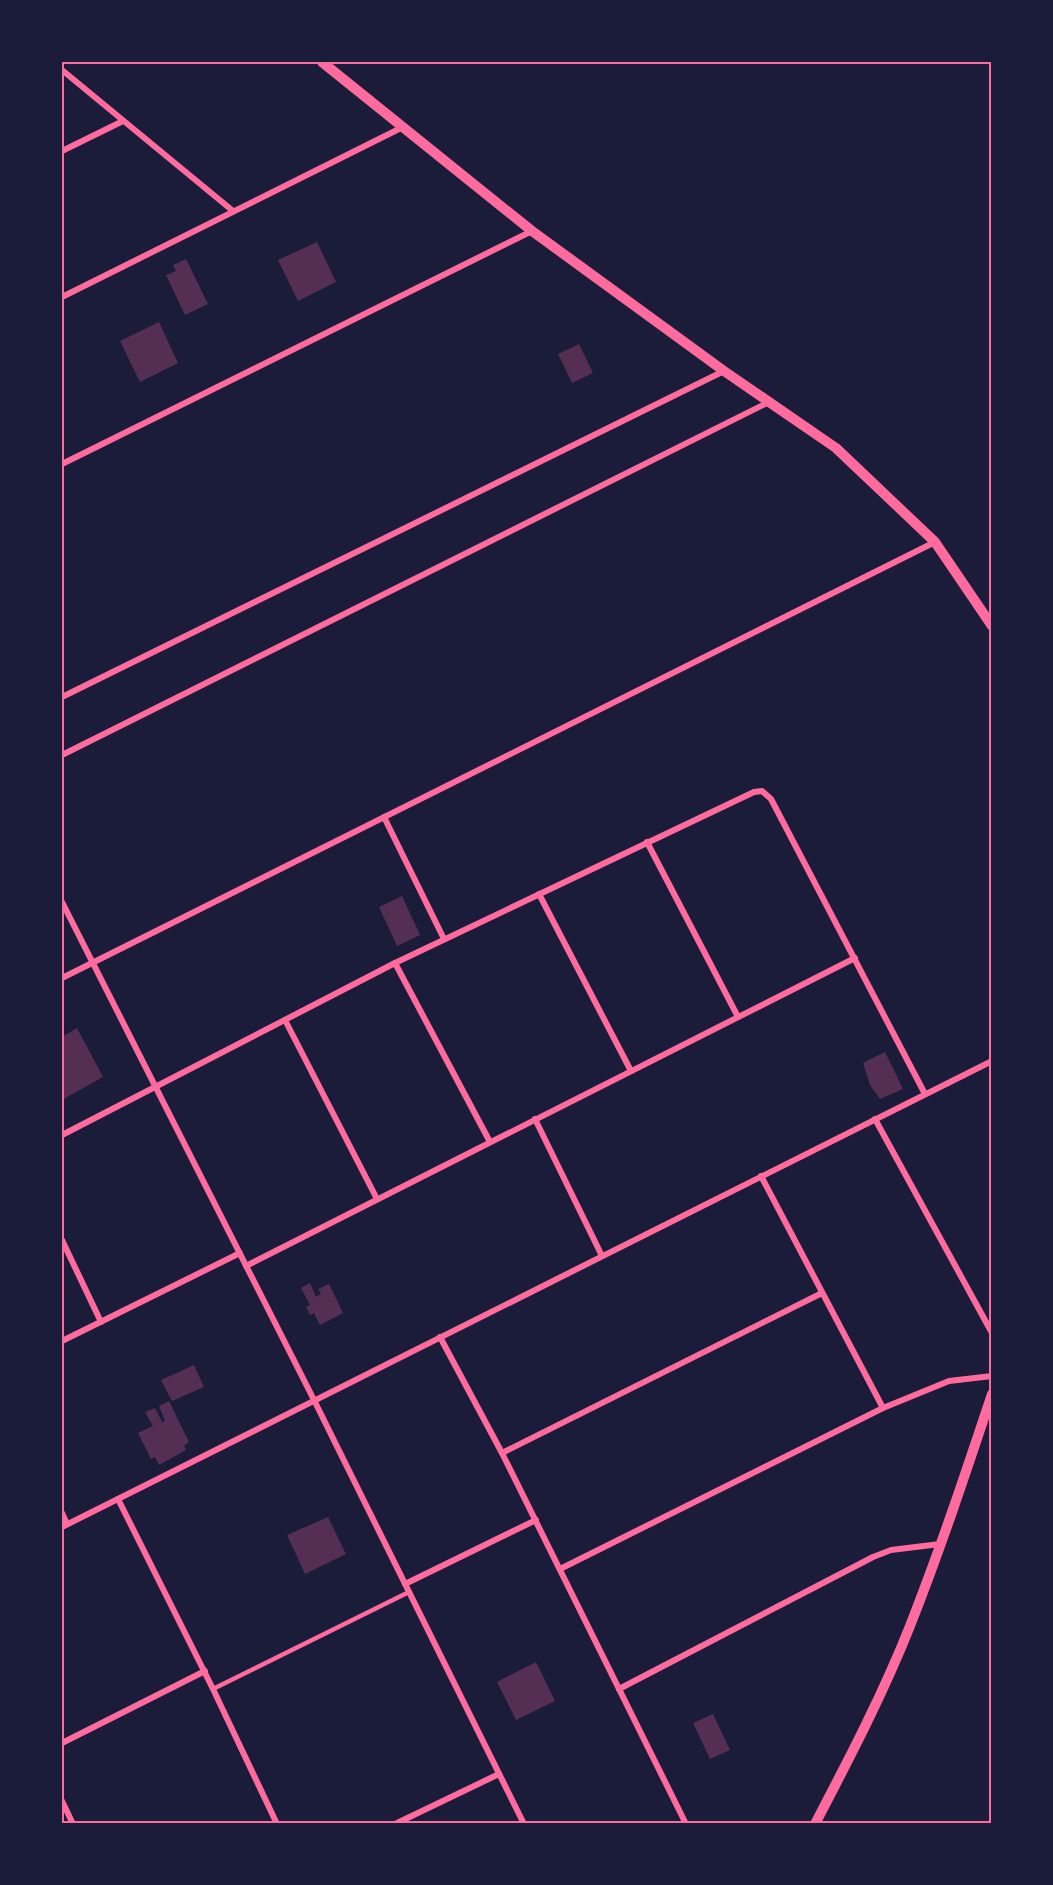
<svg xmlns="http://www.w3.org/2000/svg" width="1053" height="1885" viewBox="0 0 1053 1885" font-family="'Roboto Condensed',sans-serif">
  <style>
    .building { fill: #542f53 }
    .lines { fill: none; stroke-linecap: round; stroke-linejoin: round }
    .service { stroke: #ff6b9d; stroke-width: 4.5 }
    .minor { stroke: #ff6b9d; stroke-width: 6 }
    .tertiary { stroke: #ff6b9d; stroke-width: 10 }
    .neatline { fill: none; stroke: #ff6b9d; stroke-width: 2 }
  </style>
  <rect width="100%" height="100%" fill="#1b1b3a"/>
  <g class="building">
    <polygon points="317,242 336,282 298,301 278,260"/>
    <polygon points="186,259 208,304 185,315 166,275 176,271 173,265"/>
    <polygon points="159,322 178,363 140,382 120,341"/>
    <polygon points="579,344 593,373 572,383 558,354"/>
    <polygon points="402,896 420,935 397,946 379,907"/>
    <polygon points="77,1028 103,1077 62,1100 62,1037"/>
    <polygon points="885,1052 903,1089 880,1099 870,1085 863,1063"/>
    <polygon points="310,1283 316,1297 321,1294 318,1289 329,1284 343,1313 320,1325 314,1313 310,1315 306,1307 310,1305 301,1288"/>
    <polygon points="194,1365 204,1387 172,1401 161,1380"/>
    <polygon points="169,1401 189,1442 184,1446 186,1450 159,1465 155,1457 151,1459 138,1433 153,1426 145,1412 155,1408 162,1422 165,1421 159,1406"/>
    <polygon points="328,1517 346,1554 305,1574 287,1535"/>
    <polygon points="536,1662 555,1701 516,1720 497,1682"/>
    <polygon points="713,1714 730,1750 710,1759 693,1723"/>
  </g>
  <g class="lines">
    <polyline class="service" points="213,1689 409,1592"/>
    <g class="minor">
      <polyline points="62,70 233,211"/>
      <polyline points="62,151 123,121"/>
      <polyline points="62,297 403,127"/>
      <polyline points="62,464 532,231"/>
      <polyline points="62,697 724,371"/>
      <polyline points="62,755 769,402"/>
      <polyline points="384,817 444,939"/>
      <polyline points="647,842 738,1017"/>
      <polyline points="539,894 631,1071"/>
      <polyline points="62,902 314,1400 524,1824"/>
      <polyline points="395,963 490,1142"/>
      <polyline points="62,978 935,542"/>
      <polyline points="285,1020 377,1199"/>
      <polyline points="535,1119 602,1256"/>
      <polyline points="875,1119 992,1333"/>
      <polyline points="62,1135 395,963 754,792 762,791 771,799 925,1094"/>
      <polyline points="761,1176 883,1408"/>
      <polyline points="62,1240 101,1322"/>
      <polyline points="246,1266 855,958"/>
      <polyline points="440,1337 502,1453 686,1824"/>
      <polyline points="62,1341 240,1253"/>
      <polyline points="502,1453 822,1293"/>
      <polyline points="118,1499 213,1689 277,1824"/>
      <polyline points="62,1513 67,1524"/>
      <polyline points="62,1527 992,1061"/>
      <polyline points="560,1569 883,1408 949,1381 992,1376"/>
      <polyline points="405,1584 536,1520"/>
      <polyline points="619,1689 873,1557 891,1550 940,1544"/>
      <polyline points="62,1743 205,1671"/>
      <polyline points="62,1801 73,1824"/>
      <polyline points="395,1824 499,1774"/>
    </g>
    <g class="tertiary">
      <polyline points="322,62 532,231 724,371 836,448 935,542 992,626"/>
      <path d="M815,1824C849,1759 883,1694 910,1626C940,1550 966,1472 992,1394"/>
    </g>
  </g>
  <rect width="1053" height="1885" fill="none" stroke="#1b1b3a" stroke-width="126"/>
  <rect x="63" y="63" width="927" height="1759" class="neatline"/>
</svg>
